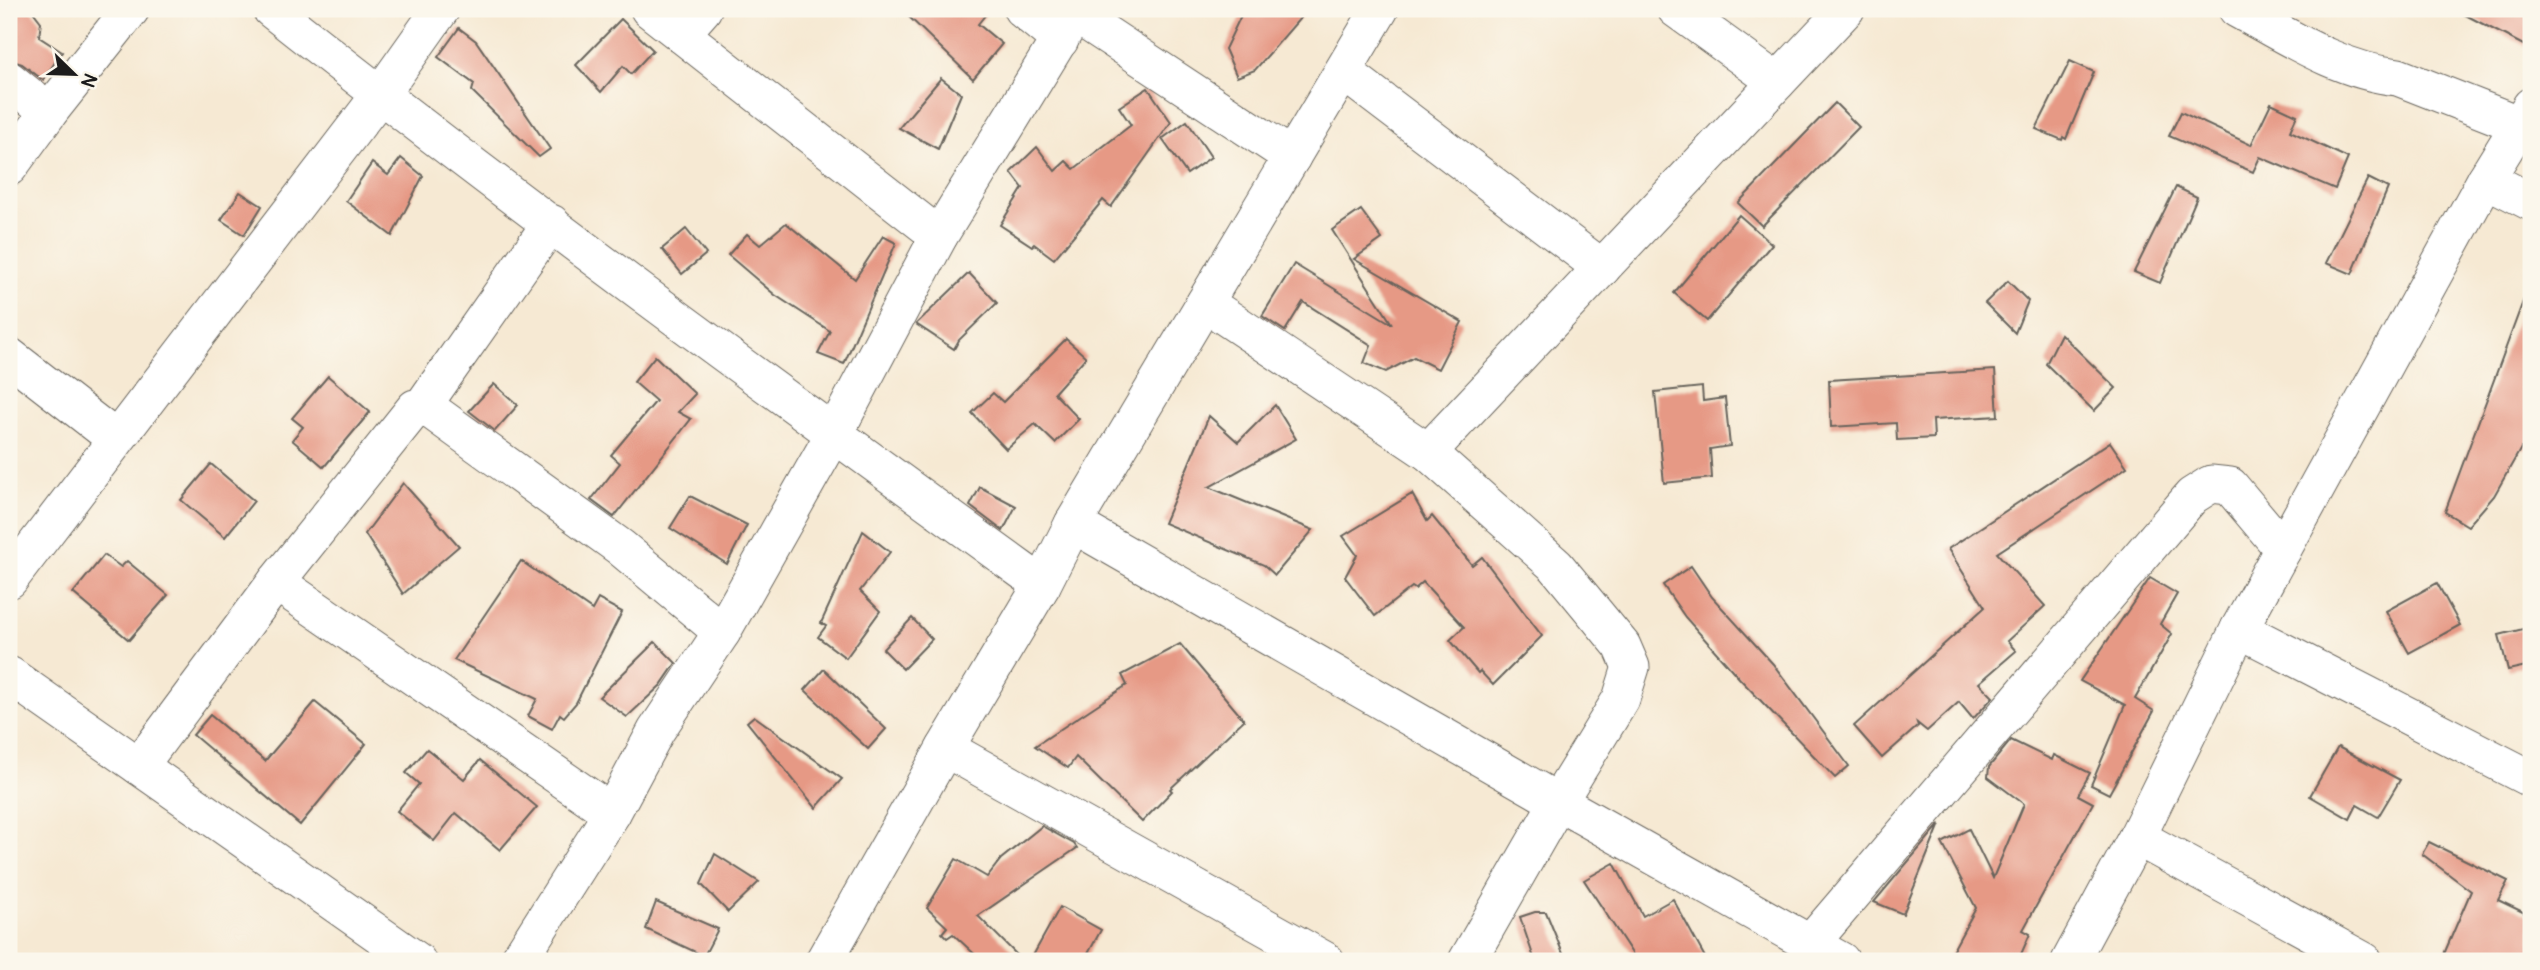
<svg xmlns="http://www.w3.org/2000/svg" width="2540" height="970" viewBox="0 0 2540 970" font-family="Pangolin,sans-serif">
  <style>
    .building { fill: #e69985 }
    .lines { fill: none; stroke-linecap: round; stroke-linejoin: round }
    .minor-casing { stroke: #68645c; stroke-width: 39 }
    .minor { stroke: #fff; stroke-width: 37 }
  </style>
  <rect width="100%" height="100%" fill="#fbf7ec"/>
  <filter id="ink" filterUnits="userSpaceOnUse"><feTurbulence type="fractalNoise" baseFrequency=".0143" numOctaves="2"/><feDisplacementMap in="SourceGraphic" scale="14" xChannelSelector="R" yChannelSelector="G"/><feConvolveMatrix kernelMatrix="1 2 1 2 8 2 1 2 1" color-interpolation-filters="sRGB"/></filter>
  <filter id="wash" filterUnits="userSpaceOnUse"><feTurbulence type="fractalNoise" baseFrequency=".00686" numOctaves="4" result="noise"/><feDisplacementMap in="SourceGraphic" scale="28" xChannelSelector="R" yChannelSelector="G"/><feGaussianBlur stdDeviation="1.57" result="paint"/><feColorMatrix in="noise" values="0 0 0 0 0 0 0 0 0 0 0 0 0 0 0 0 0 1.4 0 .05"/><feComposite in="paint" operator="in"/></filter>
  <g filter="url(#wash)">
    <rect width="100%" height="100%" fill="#f6e9d3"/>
    <g id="blocks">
      <g class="building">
        <polygon points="9,9 31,9 41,22 39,37 62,52 43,80 22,64 9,60"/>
        <polygon points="901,9 990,9 978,24 1002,44 973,79"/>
        <polygon points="1244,9 1308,9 1255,70 1237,77 1225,49"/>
        <polygon points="2454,9 2531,9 2531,49"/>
        <polygon points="621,19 653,50 631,74 623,66 601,92 576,65"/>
        <polygon points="459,28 476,41 550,149 539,157 472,91 474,84 438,57"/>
        <polygon points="2070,61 2094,72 2066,139 2063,137 2062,140 2036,129"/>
        <polygon points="941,78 961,94 938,149 899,128"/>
        <polygon points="1148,88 1171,122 1111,207 1103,200 1054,259 1034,244 1032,246 1000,225 1023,188 1011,172 1037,147 1055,171 1066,161 1074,169 1131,125 1119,107"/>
        <polygon points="1835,103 1859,127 1762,226 1738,203"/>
        <polygon points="2271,103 2297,115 2290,131 2348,158 2335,189 2260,157 2253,172 2169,136 2181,112 2251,145"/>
        <polygon points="1187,121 1211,157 1187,174 1162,139"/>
        <polygon points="401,158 423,176 392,236 346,201 372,163 388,175"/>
        <polygon points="2368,178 2388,188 2352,274 2326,263"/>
        <polygon points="2176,187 2197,197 2160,283 2134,272"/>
        <polygon points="240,192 262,206 244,235 221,220"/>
        <polygon points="1361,210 1382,239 1354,259 1462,322 1438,369 1414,357 1386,372 1364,363 1371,345 1303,302 1285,331 1262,316 1294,264 1392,324 1332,230"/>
        <polygon points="1739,215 1772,244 1707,321 1674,293"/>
        <polygon points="786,223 855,279 883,236 896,243 844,364 818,354 830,331 775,295 728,255 747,234 760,245"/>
        <polygon points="686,229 706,254 682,274 662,249"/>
        <polygon points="969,273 997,303 959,340 954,349 916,324"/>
        <polygon points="2008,281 2028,301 2015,333 1985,303"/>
        <polygon points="2528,288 2531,288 2531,450 2521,448 2494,496 2468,526 2445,512"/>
        <polygon points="2061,334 2116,388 2094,411 2046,364"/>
        <polygon points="1066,339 1086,357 1054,393 1079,419 1055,443 1035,424 1006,449 972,413 993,393 1003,402"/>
        <polygon points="655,356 695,394 678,412 691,419 614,517 591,500 620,463 611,455 656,401 634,382"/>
        <polygon points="1995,370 1998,416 1933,420 1934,438 1897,440 1896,423 1831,427 1829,380"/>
        <polygon points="328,376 370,412 324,467 292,440 303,427 292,418"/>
        <polygon points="494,384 518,405 495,431 469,411"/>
        <polygon points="1702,387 1703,401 1725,398 1730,446 1710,449 1712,478 1664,483 1655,392"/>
        <polygon points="1275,405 1296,439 1209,487 1313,530 1275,575 1264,565 1164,523 1209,416 1238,442"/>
        <polygon points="2110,442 2127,467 1997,553 2045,606 2007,641 2016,651 1979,683 1993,697 1973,719 1959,702 1927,731 1917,723 1918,726 1882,758 1854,726 1985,607 1948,549"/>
        <polygon points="211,464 254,501 225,537 181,500"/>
        <polygon points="403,483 459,546 403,594 365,534"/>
        <polygon points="980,487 1016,506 1003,531 970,506"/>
        <polygon points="1412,494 1427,521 1432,516 1472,565 1482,557 1542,636 1493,685 1480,671 1478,673 1450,640 1464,627 1423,582 1415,589 1412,587 1375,616 1345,577 1357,555 1343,536"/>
        <polygon points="690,496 747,525 727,564 670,528"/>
        <polygon points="863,531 890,552 860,591 880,611 846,658 818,637 826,626 821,623"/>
        <polygon points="104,555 121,567 127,561 168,595 129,640 73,593"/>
        <polygon points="521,561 592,610 598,599 622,612 576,703 564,717 560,714 552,729 528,716 537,699 454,660"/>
        <polygon points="1691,566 1712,597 1773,664 1849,766 1835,778 1740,679 1685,617 1663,585"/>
        <polygon points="2150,578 2177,594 2160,624 2172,634 2135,699 2154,711 2109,794 2091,785 2125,705 2080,681"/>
        <polygon points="2437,583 2460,625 2409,653 2386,611"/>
        <polygon points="912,618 932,639 903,669 883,649"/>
        <polygon points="2531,627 2531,665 2508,670 2499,635"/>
        <polygon points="655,642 676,663 661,685 627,717 599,697"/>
        <polygon points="1180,644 1244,720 1170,789 1172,791 1142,822 1076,757 1068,768 1035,746 1127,685 1122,675"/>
        <polygon points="824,669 886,729 868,749 805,690"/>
        <polygon points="315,702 366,744 300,825 193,735 210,715 265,761"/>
        <polygon points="754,716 842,779 816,808 747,722"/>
        <polygon points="2011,740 2052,760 2054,755 2090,773 2078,795 2093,803 2023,930 2030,934 2018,961 1947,961 1976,908 1942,843 1969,829 1993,878 2024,804 1988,777 1989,767"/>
        <polygon points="2338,747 2400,780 2378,817 2357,805 2350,819 2310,796"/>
        <polygon points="427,749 464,779 480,760 537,807 500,850 456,813 434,841 397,811 419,784 406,773"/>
        <polygon points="1940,824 1903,914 1874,902"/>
        <polygon points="1042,826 1074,844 1077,848 978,916 1023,961 982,961 953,934 947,938 942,933 947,927 927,908 956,859 987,877 1001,859"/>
        <polygon points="2429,842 2508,881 2498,900 2531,916 2531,961 2441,961 2471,891 2422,854"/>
        <polygon points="715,854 759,882 728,912 701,884"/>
        <polygon points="1614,863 1643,916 1673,899 1707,961 1637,961 1584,880"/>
        <polygon points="656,902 718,929 704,956 646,929"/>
        <polygon points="1060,907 1101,930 1084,961 1030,961"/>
        <polygon points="1535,912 1546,912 1566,961 1535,961 1520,917"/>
      </g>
    </g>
  </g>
  <g filter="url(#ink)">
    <use href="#blocks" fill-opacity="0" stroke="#68645c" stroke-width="2"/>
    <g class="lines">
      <g class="minor-casing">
        <g id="minor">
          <path d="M271,9C522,208 783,397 1042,585"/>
          <polyline points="649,9 939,236"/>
          <polyline points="1022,9 1060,40"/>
          <polyline points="1676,9 1777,82"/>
          <path d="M2237,9C2287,36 2339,71 2398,77L2520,125"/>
          <polyline points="1075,14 1292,157"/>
          <polyline points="681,34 703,9"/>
          <polyline points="1344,72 1602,268"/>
          <polyline points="9,80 49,112"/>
          <polyline points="9,167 49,112 131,9"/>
          <polyline points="2486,179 2531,202"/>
          <polyline points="1205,303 1428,452 1846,9"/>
          <polyline points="9,356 116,439"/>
          <polyline points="422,407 551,223"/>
          <polyline points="1428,452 1556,566 1622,646 1631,667 1621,699 1558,802 1467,961"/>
          <polyline points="1073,524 1558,802 1841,961"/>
          <polyline points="9,580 380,95 441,9"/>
          <polyline points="276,582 612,813"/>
          <polyline points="2239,629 2531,779"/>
          <polyline points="9,675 417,961"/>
          <polyline points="945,748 1326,961"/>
          <polyline points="139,766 276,582 415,408 422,407 429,409 620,547 722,632"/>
          <polyline points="2137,837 2364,961"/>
          <polyline points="1810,944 2192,496 2211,484 2230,486 2283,549"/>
          <polyline points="518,961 612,813 656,731 722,632 834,434 939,236 1078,9"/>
          <polyline points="824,961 945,748 1042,585 1073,524 1380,9"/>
          <polyline points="2070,961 2137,837 2239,629 2486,179 2531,106"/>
        </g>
      </g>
      <use href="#minor" class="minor"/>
    </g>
  </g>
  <rect width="2540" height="970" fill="none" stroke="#fbf7ec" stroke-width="35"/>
  <g transform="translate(74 74) rotate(113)" stroke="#fbf7ec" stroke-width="5" paint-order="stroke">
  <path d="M0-5L12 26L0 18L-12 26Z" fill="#1c1c1c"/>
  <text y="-10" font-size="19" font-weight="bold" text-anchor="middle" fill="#1c1c1c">N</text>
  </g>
</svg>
